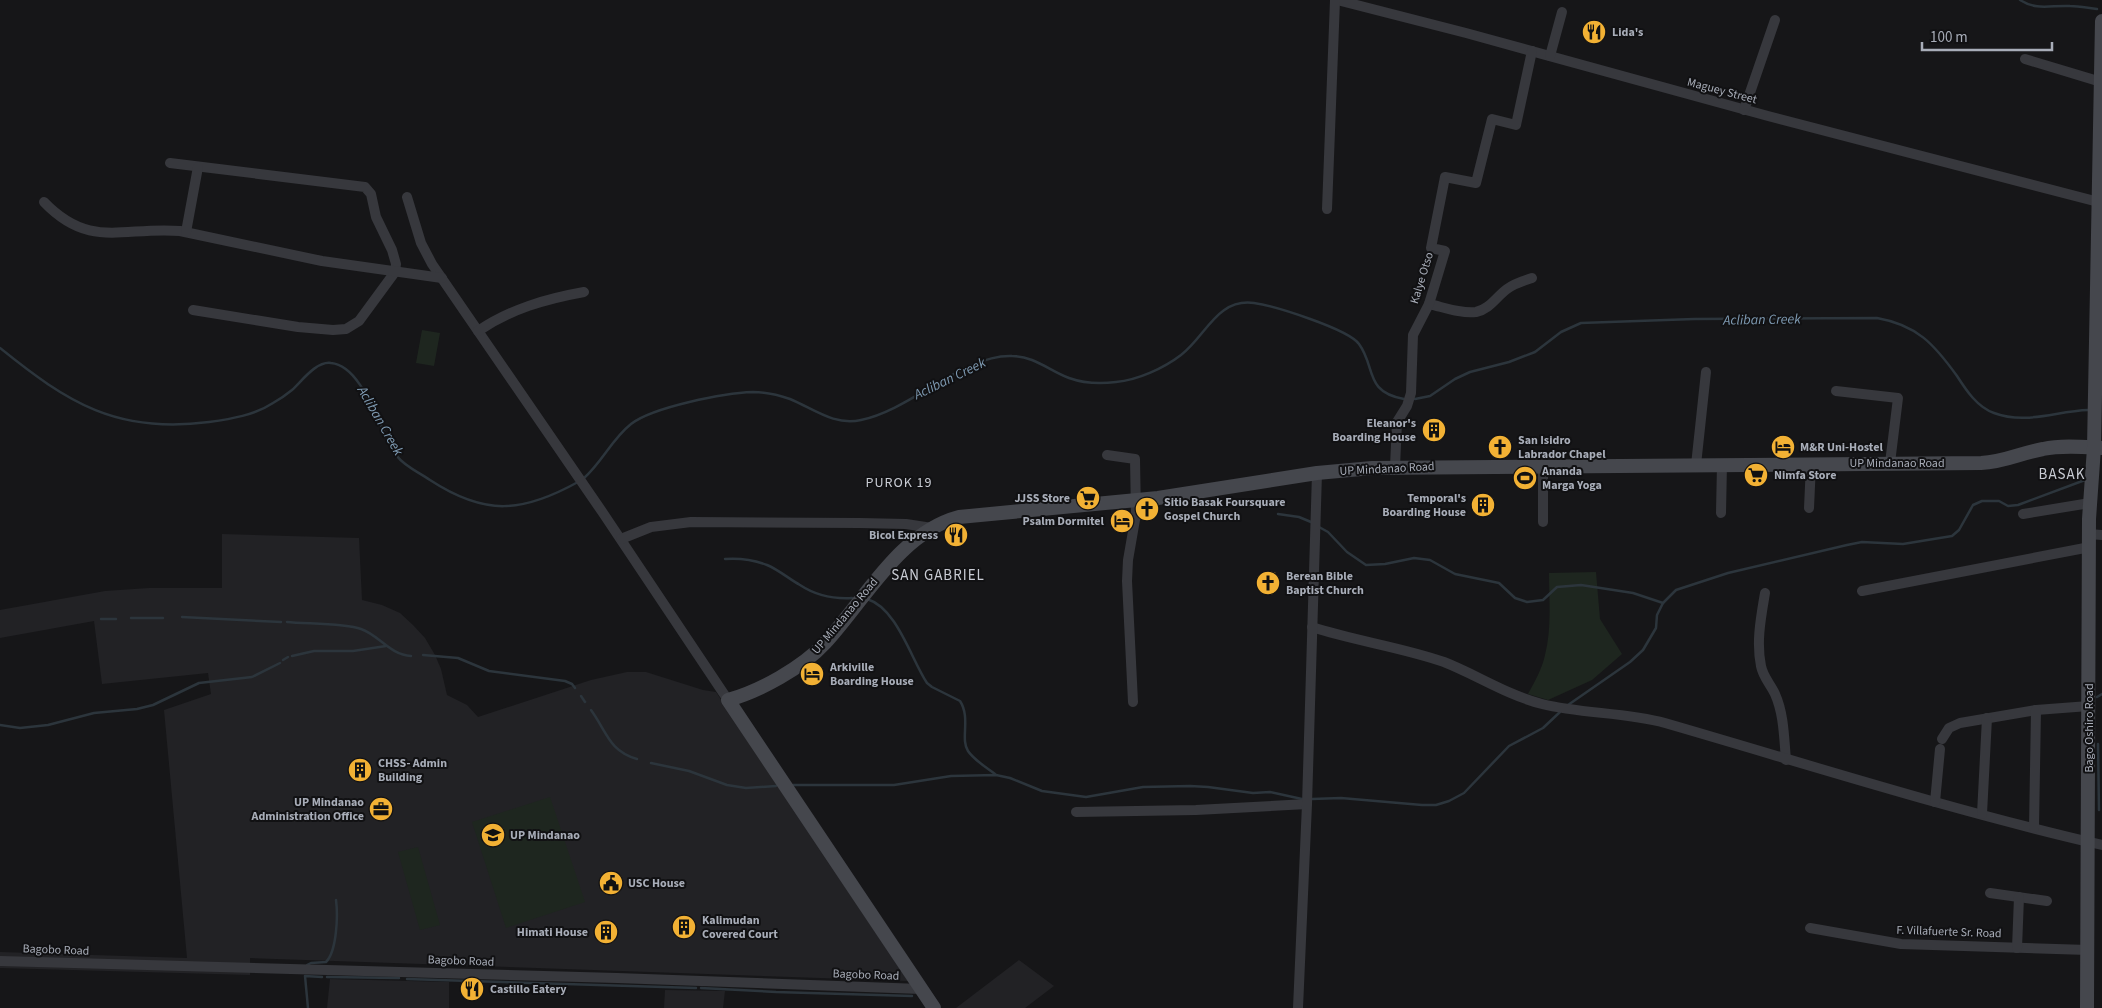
<svg xmlns="http://www.w3.org/2000/svg" width="2102" height="1008" viewBox="0 0 2102 1008" font-family="'Source Sans 3',sans-serif">
  <style>
    .built { fill: #222225 }
    .garden { fill: #1e261f }
    .lines { fill: none; stroke-linecap: round; stroke-linejoin: round }
    .stream { stroke: #2c353c; stroke-width: 2.5 }
    .street { stroke: #37383d; stroke-width: 10 }
    .secondary { stroke: #45474d; stroke-width: 14 }
    .labels { text-anchor: middle; dominant-baseline: central; stroke-width: 4; stroke-linejoin: round; paint-order: stroke }
    .poi-label { font-size: 12px; font-weight: bold; fill: #a8adb8; stroke: #111113; text-anchor: start }
    .street-label { font-size: 12px; fill: #a8adb8; stroke: #111113 }
    .water-label { font-size: 14px; font-style: italic; fill: #7f9bb3; stroke: #111113 }
    .neighbourhood-label { font-size: 14px; letter-spacing: 1px; fill: #c9ccd4; stroke: #111113 }
    .quarter-label { font-size: 15px; letter-spacing: 1px; fill: #c9ccd4; stroke: #111113 }
  </style>
  <rect width="100%" height="100%" fill="#161618"/>
  <g class="built">
    <polygon points="222,534 359,538 362,600 382,605 400,613 413,625 425,638 435,655 441,669 447,695 467,705 478,717 591,680 627,672 646,672 703,690 716,692 908,981 250,958 250,975 0,968 0,952 187,958 164,710 211,694 208,673 102,684 94,621 0,638 0,610 105,591 149,588 222,588"/>
    <polygon points="1019,960 1054,986 1025,1008 956,1008"/>
    <polygon points="330,979 449,982 449,1008 327,1008"/>
    <polygon points="665,990 725,991 723,1008 664,1008"/>
  </g>
  <g class="garden">
    <polygon points="422,330 440,333 434,366 416,363"/>
    <path d="M1596,572L1600,619L1622,654L1592,680L1548,700L1528,694C1535,681 1542,669 1545,655C1552,628 1549,599 1549,573Z"/>
    <polygon points="550,797 585,902 506,928 472,822"/>
    <polygon points="418,847 440,925 420,930 398,852"/>
  </g>
  <g class="lines">
    <g class="stream">
      <path d="M2020,0C2037,11 2051,5 2070,6C2079,6 2088,8 2097,9"/>
      <path d="M0,348C68,403 117,434 209,422C231,419 255,415 273,403C280,399 286,395 292,390C302,381 316,361 331,363C364,366 380,433 397,456C404,466 420,473 430,480C485,516 522,513 578,482"/>
      <path d="M1415,399L1430,396L1455,379L1470,372L1509,362L1535,352L1561,332L1581,323L1694,319L1877,318C1917,325 1934,344 1957,376C1966,390 1977,407 1994,413C2026,425 2056,411 2088,410"/>
      <path d="M584,478C602,462 612,439 631,424C653,407 724,393 753,392C766,392 779,395 790,399C814,409 834,426 861,420C911,410 964,354 1012,356C1034,356 1050,371 1069,378C1083,383 1101,384 1116,382C1138,380 1164,368 1181,355C1206,336 1217,298 1254,303C1275,306 1348,329 1359,344C1376,367 1364,392 1404,399"/>
      <polyline points="1278,514 1299,517 1311,522"/>
      <polyline points="1319,527 1328,532 1347,552 1366,565 1385,564 1414,558 1430,560 1455,574 1499,583 1515,598 1527,602 1543,600 1557,587 1581,585 1633,593 1663,603"/>
      <path d="M725,559C739,558 754,560 767,565C779,570 789,579 800,585C815,595 834,599 852,598"/>
      <path d="M867,599C897,608 911,659 927,683L932,687L960,701C971,718 960,739 968,751C974,760 987,768 995,774"/>
      <polyline points="182,617 281,622"/>
      <polyline points="131,618 163,618"/>
      <polyline points="101,619 116,619"/>
      <path d="M287,622C306,624 344,623 361,629C379,635 390,655 411,656"/>
      <polyline points="423,655 458,658 489,671 565,681 572,684 575,688"/>
      <polyline points="292,656 314,651 353,651 386,646"/>
      <polyline points="283,660 288,657"/>
      <polyline points="581,696 585,702"/>
      <polyline points="2097,697 2102,694"/>
      <polyline points="1568,705 1630,662 1643,650 1656,628 1657,615 1663,603 1676,590 1728,573 1847,545 1862,542 1903,544 1952,536 1959,530 1973,505 1982,501 1999,501 2008,506 2018,505 2085,480"/>
      <path d="M591,710C607,732 609,751 637,759"/>
      <polyline points="0,725 20,728 48,725 94,713 137,709 153,705 199,683 252,677 280,663"/>
      <polyline points="2098,744 2099,810"/>
      <polyline points="651,763 689,771 727,785 746,788 776,786"/>
      <polyline points="793,785 894,785 951,776 996,775 1010,778 1042,791 1086,797 1143,787 1190,786 1208,787 1253,793 1270,792 1302,799"/>
      <polyline points="1312,799 1341,798 1422,805 1436,805 1449,801 1464,793 1509,746 1543,728 1560,712"/>
      <path d="M307,965L311,963L326,962C337,951 338,915 336,900"/>
      <polyline points="327,977 399,978"/>
      <polyline points="407,979 696,988"/>
      <polyline points="701,988 776,992 912,996"/>
      <polyline points="308,1008 305,976 322,977"/>
    </g>
    <g class="street">
      <polyline points="1337,0 1466,33 1768,116 2102,203"/>
      <polyline points="1550,56 1562,12"/>
      <polyline points="2025,59 2101,82"/>
      <polyline points="1744,110 1775,20"/>
      <polyline points="170,163 365,187 371,194 376,217 392,250 396,264 395,272 359,321 346,329 333,330 298,327 193,310"/>
      <polyline points="407,197 421,243 432,264 603,513 728,700"/>
      <path d="M44,202C90,250 124,226 180,231L322,261L442,278"/>
      <polyline points="1327,209 1335,0"/>
      <polyline points="186,232 198,167"/>
      <path d="M1429,304C1443,307 1461,314 1476,312C1490,309 1496,297 1507,289C1515,283 1523,281 1532,278"/>
      <path d="M478,331C511,309 545,299 584,292"/>
      <polyline points="1836,391 1898,398 1890,463"/>
      <polyline points="1107,455 1135,459 1136,514 1128,560 1127,581 1133,702"/>
      <polyline points="1696,465 1706,372"/>
      <polyline points="1395,467 1397,422 1407,406 1411,393 1413,335 1429,304 1445,251 1431,248 1445,177 1476,183 1492,119 1516,125 1532,51"/>
      <polyline points="1809,508 1811,464"/>
      <polyline points="1721,513 1722,464"/>
      <polyline points="2023,514 2090,503"/>
      <polyline points="1543,522 1543,465"/>
      <polyline points="2089,534 2102,535"/>
      <polyline points="621,539 651,527 691,522 860,523 906,524 932,528"/>
      <polyline points="1862,591 2090,547"/>
      <path d="M1765,593C1761,617 1756,642 1761,666C1763,677 1771,685 1775,694C1784,714 1784,738 1786,760"/>
      <path d="M1312,627C1355,641 1401,647 1444,662C1477,675 1507,695 1542,704C1582,714 1625,712 1665,723C1810,765 1954,811 2102,845"/>
      <polyline points="1942,739 1949,728 1960,723 2036,710 2089,706"/>
      <polyline points="1935,802 1940,749"/>
      <polyline points="1076,812 1196,810 1307,804"/>
      <polyline points="1982,814 1987,718"/>
      <polyline points="2034,828 2036,710"/>
      <polyline points="1990,893 2047,901"/>
      <polyline points="1810,928 1901,944 2088,950"/>
      <polyline points="2017,948 2019,897"/>
      <polyline points="0,961 617,978 921,989"/>
      <polyline points="1298,1008 1307,804 1317,473"/>
    </g>
    <g class="secondary">
      <path d="M934,1008L728,700C760,691 802,668 825,643C865,600 899,533 959,517L1158,498L1317,473L1372,468L1981,463C2005,462 2020,453 2043,449C2062,445 2083,447 2102,448"/>
      <polyline points="2087,1008 2089,519 2094,448 2102,21"/>
    </g>
  </g>
  <defs>
    <g id="restaurant-disc" transform="scale(1.25)"><circle r="9.5" fill="#f2b134" stroke="#111113"/><path d="M-5-6h1v4h1v-4h1v4h1v-4h1v5L-1.5 .5V6h-2V.5L-5-1ZM5-6V6H3V1.5H1.5Q1.5-4 5-6Z" fill="#111"/></g>
    <g id="building-disc" transform="scale(1.25)"><circle r="9.5" fill="#f2b134" stroke="#111113"/><path d="M-4-6H4V6H1V3H-1V6H-4ZM-2.5-4.3h1.7v1.8h-1.7ZM.8-4.3h1.7v1.8H.8ZM-2.5-1h1.7V.8h-1.7ZM.8-1h1.7V.8H.8Z" fill="#111"/></g>
    <g id="church-disc" transform="scale(1.25)"><circle r="9.5" fill="#f2b134" stroke="#111113"/><path d="M-1.2-6h2.4v3.5h3.3v2.4h-3.3V6h-2.4V-.1h-3.3v-2.4h3.3Z" fill="#111"/></g>
    <g id="hotel-disc" transform="scale(1.25)"><circle r="9.5" fill="#f2b134" stroke="#111113"/><path d="M-6-4.5h1.5V1H6V5H4.5V3h-9V5H-6ZM-4 0a1.8 1.8 0 1 1 3.6 0ZM.5 0V-2.5h3Q6-2.5 6 0Z" fill="#111"/></g>
    <g id="supermarket-disc" transform="scale(1.25)"><circle r="9.5" fill="#f2b134" stroke="#111113"/><path d="M-6-5.5h2.5l.6 2H6L4.5 2H-2.5L-4.4-4H-6ZM-1.5 3.2a1.3 1.3 0 1 0 .1 0ZM3 3.2a1.3 1.3 0 1 0 .1 0Z" fill="#111"/></g>
    <g id="stadium-disc" transform="scale(1.25)"><circle r="9.5" fill="#f2b134" stroke="#111113"/><path d="M0-5a6.5 5 0 1 0 0 10a6.5 5 0 1 0 0-10ZM-3.5-1.8h7v3.6h-7Z" fill="#111"/></g>
    <g id="office-disc" transform="scale(1.25)"><circle r="9.5" fill="#f2b134" stroke="#111113"/><path d="M-6-3h4V-5.5h4V-3h4V5H-6ZM-1-4.5V-3h2v-1.5ZM-6 0V1H6V0Z" fill="#111"/></g>
    <g id="university-disc" transform="scale(1.25)"><circle r="9.5" fill="#f2b134" stroke="#111113"/><path d="M0-5L7-2L0 1L-7-2ZM-4 1L0 2.5L4 1V4Q0 6-4 4Z" fill="#111"/></g>
    <g id="civic-disc" transform="scale(1.25)"><circle r="9.5" fill="#f2b134" stroke="#111113"/><path d="M-.6-6.5H3V-4.5H.6V-3L4-1V1h2V6H-6V1h2V-1L-.6-3ZM-1.2 2.5V6h2.4V2.5Z" fill="#111"/></g>
  </defs>
  <g fill-rule="evenodd">
    <use href="#restaurant-disc" x="1594" y="32"/>
    <use href="#building-disc" x="1434" y="430"/>
    <use href="#church-disc" x="1500" y="447"/>
    <use href="#hotel-disc" x="1783" y="447"/>
    <use href="#supermarket-disc" x="1756" y="475"/>
    <use href="#stadium-disc" x="1525" y="478"/>
    <use href="#supermarket-disc" x="1088" y="498"/>
    <use href="#building-disc" x="1483" y="505"/>
    <use href="#church-disc" x="1147" y="509"/>
    <use href="#hotel-disc" x="1122" y="521"/>
    <use href="#restaurant-disc" x="956" y="535"/>
    <use href="#church-disc" x="1268" y="583"/>
    <use href="#hotel-disc" x="812" y="674"/>
    <use href="#building-disc" x="360" y="770"/>
    <use href="#office-disc" x="381" y="809"/>
    <use href="#university-disc" x="493" y="835"/>
    <use href="#civic-disc" x="611" y="883"/>
    <use href="#building-disc" x="684" y="927"/>
    <use href="#building-disc" x="606" y="932"/>
    <use href="#restaurant-disc" x="472" y="989"/>
  </g>
  <g class="labels">
    <g class="poi-label">
      <text x="1612" y="32">Lida's</text>
      <text x="1416" y="423" text-anchor="end">Eleanor's<tspan x="1416" dy="14">Boarding House</tspan></text>
      <text x="1518" y="440">San Isidro<tspan x="1518" dy="14">Labrador Chapel</tspan></text>
      <text x="1800" y="447">M&amp;R Uni-Hostel</text>
      <text x="1542" y="471">Ananda<tspan x="1542" dy="14">Marga Yoga</tspan></text>
      <text x="1774" y="475">Nimfa Store</text>
      <text x="1070" y="498" text-anchor="end">JJSS Store</text>
      <text x="1466" y="498" text-anchor="end">Temporal's<tspan x="1466" dy="14">Boarding House</tspan></text>
      <text x="1164" y="502">Sitio Basak Foursquare<tspan x="1164" dy="14">Gospel Church</tspan></text>
      <text x="1104" y="521" text-anchor="end">Psalm Dormitel</text>
      <text x="938" y="535" text-anchor="end">Bicol Express</text>
      <text x="1286" y="576">Berean Bible<tspan x="1286" dy="14">Baptist Church</tspan></text>
      <text x="830" y="667">Arkiville<tspan x="830" dy="14">Boarding House</tspan></text>
      <text x="378" y="763">CHSS- Admin<tspan x="378" dy="14">Building</tspan></text>
      <text x="364" y="802" text-anchor="end">UP Mindanao<tspan x="364" dy="14">Administration Office</tspan></text>
      <text x="510" y="835">UP Mindanao</text>
      <text x="628" y="883">USC House</text>
      <text x="702" y="920">Kalimudan<tspan x="702" dy="14">Covered Court</tspan></text>
      <text x="588" y="932" text-anchor="end">Himati House</text>
      <text x="490" y="989">Castillo Eatery</text>
    </g>
    <g class="street-label">
      <text transform="translate(1722 91) rotate(15)">Maguey Street</text>
      <text transform="translate(1422 278) rotate(-73)">Kalye Otso</text>
      <text x="1897" y="463">UP Mindanao Road</text>
      <text transform="translate(1387 469) rotate(-3)">UP Mindanao Road</text>
      <text transform="translate(845 616) rotate(-50)">UP Mindanao Road</text>
      <text transform="translate(2089 728) rotate(-90)">Bago Oshiro Road</text>
      <text transform="translate(1949 932) rotate(2)">F. Villafuerte Sr. Road</text>
      <text transform="translate(56 950) rotate(2)">Bagobo Road</text>
      <text transform="translate(461 961) rotate(2)">Bagobo Road</text>
      <text transform="translate(866 975) rotate(2)">Bagobo Road</text>
    </g>
    <g class="water-label">
      <text transform="translate(1762 320) rotate(-1)">Acliban Creek</text>
      <text transform="translate(950 379) rotate(-26)">Acliban Creek</text>
      <text transform="translate(380 421) rotate(60)">Acliban Creek</text>
    </g>
    <g class="neighbourhood-label">
      <text x="899" y="483">PUROK 19</text>
    </g>
    <g class="quarter-label">
      <text x="2062" y="474">BASAK</text>
      <text x="938" y="575">SAN GABRIEL</text>
    </g>
  </g>
  <path d="M1922 42v8h130v-8" fill="none" stroke="#a8adb8" stroke-width="2.5"/>
  <text x="1930" y="42" font-size="15" fill="#a8adb8" stroke="#111113" stroke-width="4" paint-order="stroke">100 m</text>
</svg>
